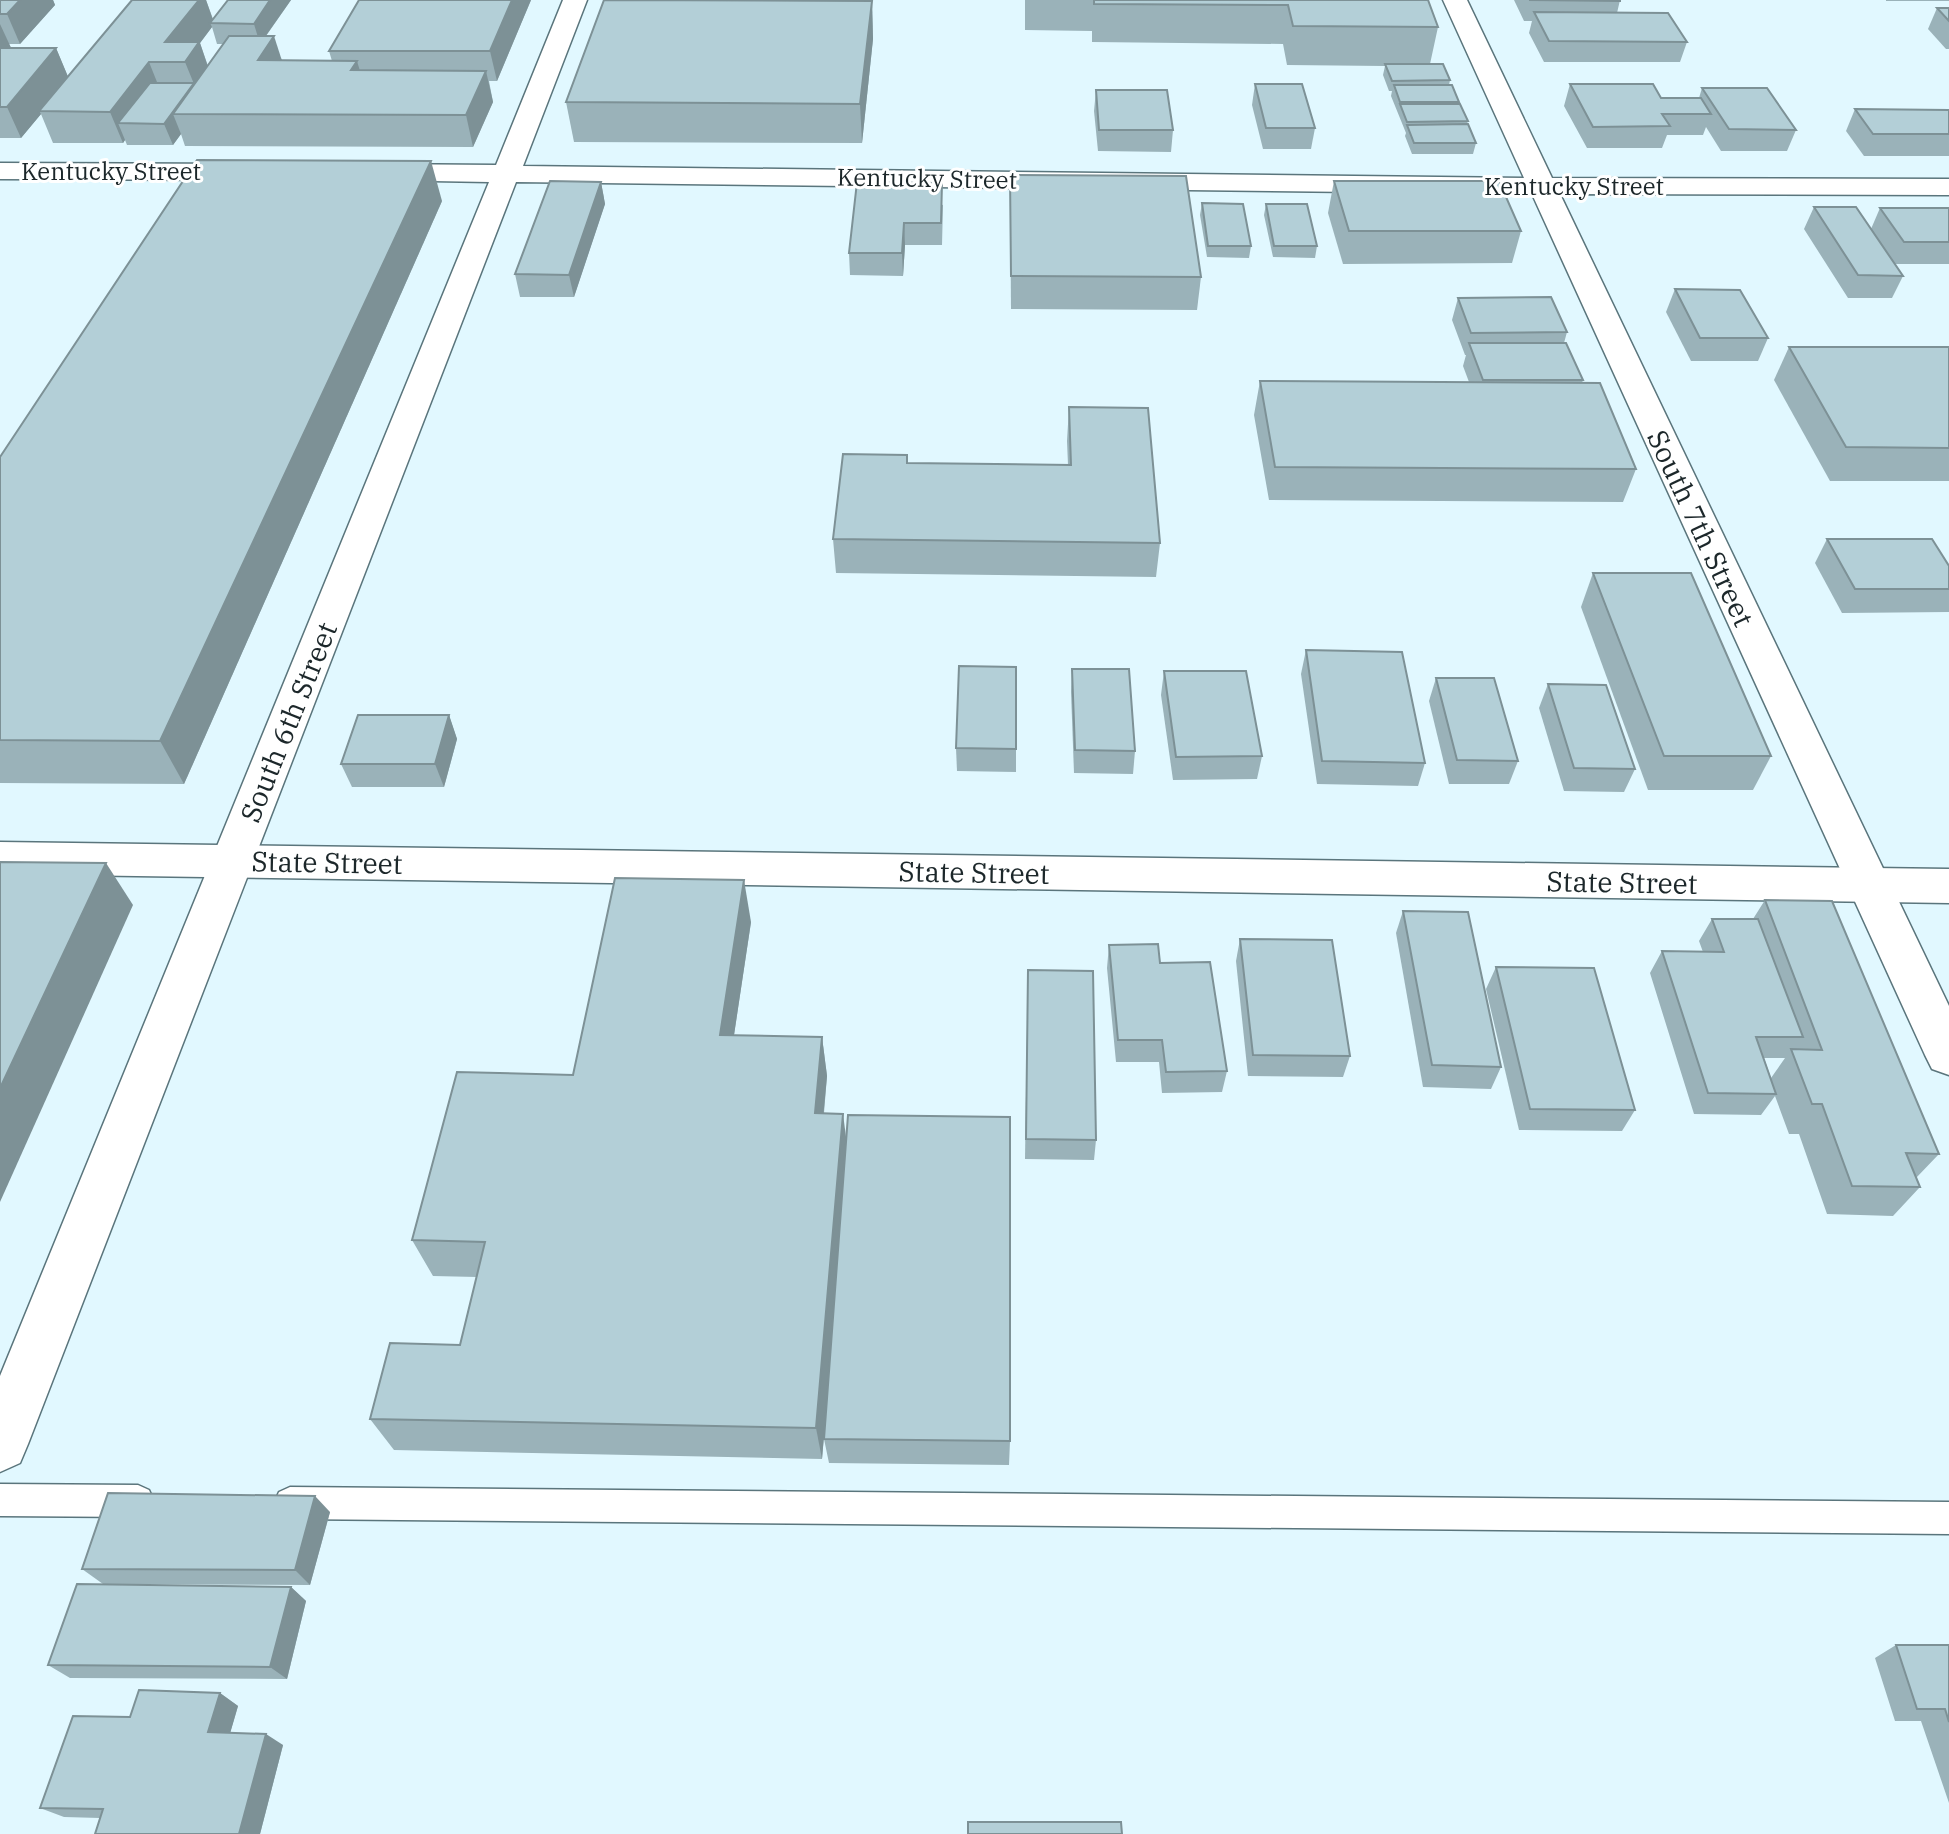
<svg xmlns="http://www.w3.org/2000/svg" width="1949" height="1834" viewBox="0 0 1949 1834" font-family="'IBM Plex Serif',serif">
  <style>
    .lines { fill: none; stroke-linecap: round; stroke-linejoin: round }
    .lane-casing { stroke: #5a757c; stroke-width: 3 }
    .street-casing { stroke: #5a757c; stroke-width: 3 }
    .secondary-casing { stroke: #5a757c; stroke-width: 3 }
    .lane { fill: #fff; fill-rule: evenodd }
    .street { fill: #fff; fill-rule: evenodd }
    .secondary { fill: #fff; fill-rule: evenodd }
    .wall { fill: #9ab2b9; fill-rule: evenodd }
    .shaded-wall { fill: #7d9196 }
    .building { fill: #b3cfd7; stroke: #7d9196; stroke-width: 2 }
    .labels { text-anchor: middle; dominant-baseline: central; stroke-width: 6; stroke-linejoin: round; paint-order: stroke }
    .far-street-label { font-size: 24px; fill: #1c272a; stroke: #fff }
    .street-label { font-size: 28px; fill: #1c272a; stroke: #fff }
  </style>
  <rect width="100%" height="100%" fill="#e1f8ff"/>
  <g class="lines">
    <g class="lane-casing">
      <g id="lane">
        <polygon points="0,1484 138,1485 149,1490 154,1501 149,1512 138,1517 0,1516"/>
        <polygon points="290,1487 1949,1502 1949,1534 290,1519 279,1514 274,1503 279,1492"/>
      </g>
    </g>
    <g class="street-casing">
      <g id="street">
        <polygon points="563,0 587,0 523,166 1524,178 1443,0 1467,0 1552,178 1949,179 1949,195 1560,194 1949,1006 1949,1075 1932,1069 1925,1055 1532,194 516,182 28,1444 20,1463 0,1472 0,1376 489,182 375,180 365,178 361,172 365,166 375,164 496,165"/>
        <polygon points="0,163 251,164 261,166 265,172 261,178 251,180 0,179"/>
      </g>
    </g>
    <g class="secondary-casing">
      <polygon id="secondary" points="0,842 1949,869 1949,903 0,874"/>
    </g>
    <use href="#lane" class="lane"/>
    <use href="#street" class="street"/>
    <use href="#secondary" class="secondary"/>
  </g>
  <g class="wall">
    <path d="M0,0H53L55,5L20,44H9L11,48H56L68,77L206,0L213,19L228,0H291L266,36L282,60L332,61L329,51L531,0L497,81H489L493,102L473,147L185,146L181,134L173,145H127L125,140L123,143H53L41,114L21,138H0ZM212,27L217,44H223L208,66L200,43Z"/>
    <polygon points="1025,0 1428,0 1438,27 1430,64 1450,80 1449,85 1459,102 1459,104 1468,121 1467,124 1476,143 1473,154 1412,154 1405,136 1406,133 1391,96 1392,91 1389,91 1383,75 1385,66 1287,65 1283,44 1092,42 1092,31 1025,30"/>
    <polygon points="1514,0 1620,0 1617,13 1687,42 1680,62 1544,62 1529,33 1532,21 1524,21"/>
    <rect x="1886" y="0" width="63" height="1"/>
    <polygon points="872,1 873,39 862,143 574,142 566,102"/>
    <polygon points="1937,8 1949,8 1949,49 1946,49 1928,29"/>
    <polygon points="1255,84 1315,128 1311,149 1263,149 1252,105"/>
    <polygon points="1570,84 1661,98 1699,98 1702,88 1796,130 1787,151 1721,151 1706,127 1703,135 1667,135 1662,148 1587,148 1564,106"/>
    <polygon points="1096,90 1173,130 1171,152 1098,151 1094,111"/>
    <polygon points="1855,109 1949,110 1949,156 1864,156 1846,131"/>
    <polygon points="1010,175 1201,277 1197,310 1011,309"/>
    <polygon points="1334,181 1521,231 1512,263 1343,264 1328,213"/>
    <polygon points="601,182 605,204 574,297 520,297 515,274"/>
    <polygon points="857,182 943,205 942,245 905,245 903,276 850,275 849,253"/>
    <polygon points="442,201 184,784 0,783 0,457"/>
    <polygon points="1202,203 1251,246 1249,258 1207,257 1200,215"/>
    <polygon points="1266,204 1317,246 1315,258 1273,257 1264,215"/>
    <polygon points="1814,207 1871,229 1880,208 1949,208 1949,264 1895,264 1903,276 1892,298 1848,298 1804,229"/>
    <polygon points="1675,289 1768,338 1758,361 1691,361 1666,312"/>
    <polygon points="1458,298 1567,332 1564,343 1583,380 1582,383 1636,469 1623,502 1269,500 1254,415 1260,381 1469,382 1463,366 1466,355 1465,355 1452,320"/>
    <polygon points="1789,347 1949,347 1949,481 1830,481 1774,380"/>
    <polygon points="1069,407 1160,543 1156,577 836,573 833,539 907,455 908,463 1068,465 1067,441"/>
    <polygon points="1827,539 1949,589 1949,612 1842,613 1815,563"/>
    <polygon points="1593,573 1771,756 1753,790 1648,790 1581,607"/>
    <polygon points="1306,650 1425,763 1418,786 1317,784 1301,674"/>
    <polygon points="1072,669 1135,751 1133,774 1074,773 1071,692"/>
    <polygon points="1164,671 1262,756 1257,779 1173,780 1161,695"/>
    <polygon points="1436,678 1518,761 1509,784 1449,784 1429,701"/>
    <polygon points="1548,684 1635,769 1624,792 1564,791 1539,708"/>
    <polygon points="449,715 457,739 444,787 352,787 341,764"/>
    <polygon points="956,748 1016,749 1016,772 957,771"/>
    <path d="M1765,900L1939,1154L1916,1178L1920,1187L1893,1216L1827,1214L1799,1134H1789L1775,1096L1761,1115L1694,1114L1650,973L1662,951L1703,952L1699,941L1712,919H1753ZM1764,1058H1785L1771,1078Z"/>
    <polygon points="1403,911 1501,1067 1491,1089 1423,1087 1396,933"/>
    <polygon points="751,922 734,1035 822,1037 827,1076 824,1113 846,1140 1010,1441 1009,1465 829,1463 824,1439 827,1403 822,1459 394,1450 370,1419 460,1345 477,1277 433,1276 412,1240 573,1075"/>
    <polygon points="1240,939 1350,1056 1343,1077 1248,1076 1236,961"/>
    <polygon points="1109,945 1160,963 1227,1071 1222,1092 1162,1093 1159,1062 1116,1062 1107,968"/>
    <polygon points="1496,967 1635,1110 1622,1131 1519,1130 1486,989"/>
    <polygon points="1028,970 1096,1140 1094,1160 1025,1159"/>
    <polygon points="330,1512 310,1585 103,1584 82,1569"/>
    <polygon points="291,1587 306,1601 287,1679 70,1678 48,1665"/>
    <polygon points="1896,1645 1949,1645 1949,1803 1921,1721 1895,1721 1875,1658"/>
    <polygon points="220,1693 238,1706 230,1733 283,1745 260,1834 95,1834 100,1818 64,1817 40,1808 130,1717"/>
  </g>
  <g class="shaded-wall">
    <polygon points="20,0 53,0 55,5 20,44 7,14"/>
    <polygon points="199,0 206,0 214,23 210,23 212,27 200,43 210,73 173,114 181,134 173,145 164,124 194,84 185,62 165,42"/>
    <polygon points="270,0 291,0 260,44 254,24"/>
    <polygon points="512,0 531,0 497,81 490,51"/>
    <polygon points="872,1 873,39 862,143 860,104"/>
    <polygon points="0,24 13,52 0,67"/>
    <polygon points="274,36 284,67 258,60"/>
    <polygon points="56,48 69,79 39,111 41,114 21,138 7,107"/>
    <polygon points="357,61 366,91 351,70"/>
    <polygon points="149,62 161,92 118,123 125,140 123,143 110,112"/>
    <polygon points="486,71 493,102 473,147 466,115"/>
    <polygon points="431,161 442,201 184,784 160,741"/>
    <polygon points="601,182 605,204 574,297 569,275"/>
    <polygon points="904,223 905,245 903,276 902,253"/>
    <polygon points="449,715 457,739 444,787 435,764"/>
    <polygon points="106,863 133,905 0,1202 0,1088"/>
    <polygon points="744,880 751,922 728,1075 720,1035"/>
    <polygon points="822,1037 827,1076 820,1151 815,1113"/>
    <polygon points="843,1114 848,1152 822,1459 816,1428"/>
    <polygon points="315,1496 330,1512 310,1585 295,1570"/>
    <polygon points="291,1587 306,1601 287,1679 270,1667"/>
    <polygon points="220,1693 238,1706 227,1744 208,1732"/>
    <polygon points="266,1734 283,1745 260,1834 239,1834"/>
  </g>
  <g class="building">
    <polygon points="0,0 20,0 7,14 0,14"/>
    <polygon points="132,0 199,0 165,42 199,42 185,62 149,62 110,112 39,111"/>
    <polygon points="228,0 270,0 254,24 210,23"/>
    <polygon points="359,0 512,0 490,51 329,51"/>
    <polygon points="604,0 872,1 860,104 566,102"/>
    <polygon points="1094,0 1428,0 1438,27 1293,26 1288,5 1094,4"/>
    <polygon points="1529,0 1620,0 1620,1"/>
    <polygon points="1937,8 1949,8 1949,21"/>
    <polygon points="1534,12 1668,13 1687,42 1549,41"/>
    <polygon points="229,36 274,36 258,60 357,61 351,70 486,71 466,115 173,114"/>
    <polygon points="0,48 56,48 7,107 0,107"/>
    <polygon points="1385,64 1443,64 1450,80 1392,81"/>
    <polygon points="150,83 194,83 164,124 118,123"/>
    <polygon points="1255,84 1302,84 1315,128 1266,128"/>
    <polygon points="1570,84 1653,84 1661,98 1701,98 1711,114 1662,114 1670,126 1593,127"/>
    <polygon points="1394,85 1452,85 1459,102 1400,102"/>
    <polygon points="1702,88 1767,88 1796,130 1729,129"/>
    <polygon points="1096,90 1167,90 1173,130 1099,130"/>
    <polygon points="1400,104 1460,104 1468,121 1407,122"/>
    <polygon points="1855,109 1949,110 1949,134 1873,134"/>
    <polygon points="1468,124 1476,143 1414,143 1407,125"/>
    <polygon points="197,160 431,161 160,741 0,740 0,457"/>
    <polygon points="1010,175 1186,176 1201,277 1011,276"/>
    <polygon points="550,181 601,182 569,275 515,274"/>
    <polygon points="1334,181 1499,181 1521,231 1349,231"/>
    <polygon points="857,182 942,183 941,223 904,223 902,253 849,253"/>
    <polygon points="1202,203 1243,204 1251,246 1208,246"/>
    <polygon points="1266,204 1307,204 1317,246 1274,246"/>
    <polygon points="1814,207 1856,207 1903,276 1858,275"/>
    <polygon points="1880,208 1949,208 1949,242 1904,242"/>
    <polygon points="1675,289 1740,290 1768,338 1700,338"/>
    <polygon points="1551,297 1567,332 1471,333 1458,298"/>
    <polygon points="1469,343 1566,343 1583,380 1483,380"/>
    <polygon points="1789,347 1949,347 1949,448 1846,447"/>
    <polygon points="1260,381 1600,383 1636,469 1275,467"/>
    <polygon points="1069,407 1148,408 1160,543 833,539 843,454 907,455 907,463 1071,465"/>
    <polygon points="1827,539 1932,539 1949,566 1949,589 1855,589"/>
    <polygon points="1593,573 1691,573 1771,756 1664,756"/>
    <polygon points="1306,650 1402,652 1425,763 1322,761"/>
    <polygon points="959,666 1016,667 1016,749 956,748"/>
    <polygon points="1072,669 1129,669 1135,751 1075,750"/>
    <polygon points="1164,671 1246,671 1262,756 1176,757"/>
    <polygon points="1436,678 1494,678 1518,761 1457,760"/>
    <polygon points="1548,684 1606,685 1635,769 1574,768"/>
    <polygon points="358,715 449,715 435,764 341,764"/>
    <polygon points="0,862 106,863 0,1088"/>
    <polygon points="615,878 744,880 720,1035 822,1037 815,1113 843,1114 816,1428 370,1419 390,1343 460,1345 485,1242 412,1240 457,1072 573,1075"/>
    <polygon points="1765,900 1832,901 1939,1154 1906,1153 1920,1187 1852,1186 1822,1104 1812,1104 1791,1049 1822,1050"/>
    <polygon points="1403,911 1468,912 1501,1067 1432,1065"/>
    <polygon points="1712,919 1758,919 1803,1037 1756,1037 1776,1094 1708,1093 1662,951 1724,952"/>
    <polygon points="1240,939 1332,940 1350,1056 1253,1055"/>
    <polygon points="1158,944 1160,963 1210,962 1227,1071 1166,1072 1162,1040 1118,1040 1109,945"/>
    <polygon points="1496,967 1594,968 1635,1110 1530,1109"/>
    <polygon points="1028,970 1093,971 1096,1140 1026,1139"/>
    <polygon points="848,1115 1010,1117 1010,1441 824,1439"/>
    <polygon points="108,1493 315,1496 295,1570 82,1569"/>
    <polygon points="77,1584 291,1587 270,1667 48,1665"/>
    <polygon points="1896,1645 1949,1645 1949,1722 1945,1709 1917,1709"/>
    <polygon points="139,1690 220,1693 208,1732 266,1734 239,1834 95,1834 103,1809 40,1808 73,1716 130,1717"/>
    <polygon points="968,1822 1121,1822 1122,1834 968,1834"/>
  </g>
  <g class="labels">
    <g class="far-street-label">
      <text x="111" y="171">Kentucky Street</text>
      <text transform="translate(927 178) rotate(1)">Kentucky Street</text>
      <text x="1574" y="186">Kentucky Street</text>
    </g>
    <g class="street-label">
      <text transform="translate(1701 528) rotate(65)">South 7th Street</text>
      <text transform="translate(288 722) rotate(-68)">South 6th Street</text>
      <text transform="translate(327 862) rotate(1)">State Street</text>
      <text transform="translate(974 872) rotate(1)">State Street</text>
      <text transform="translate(1622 882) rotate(1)">State Street</text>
    </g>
  </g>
</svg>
